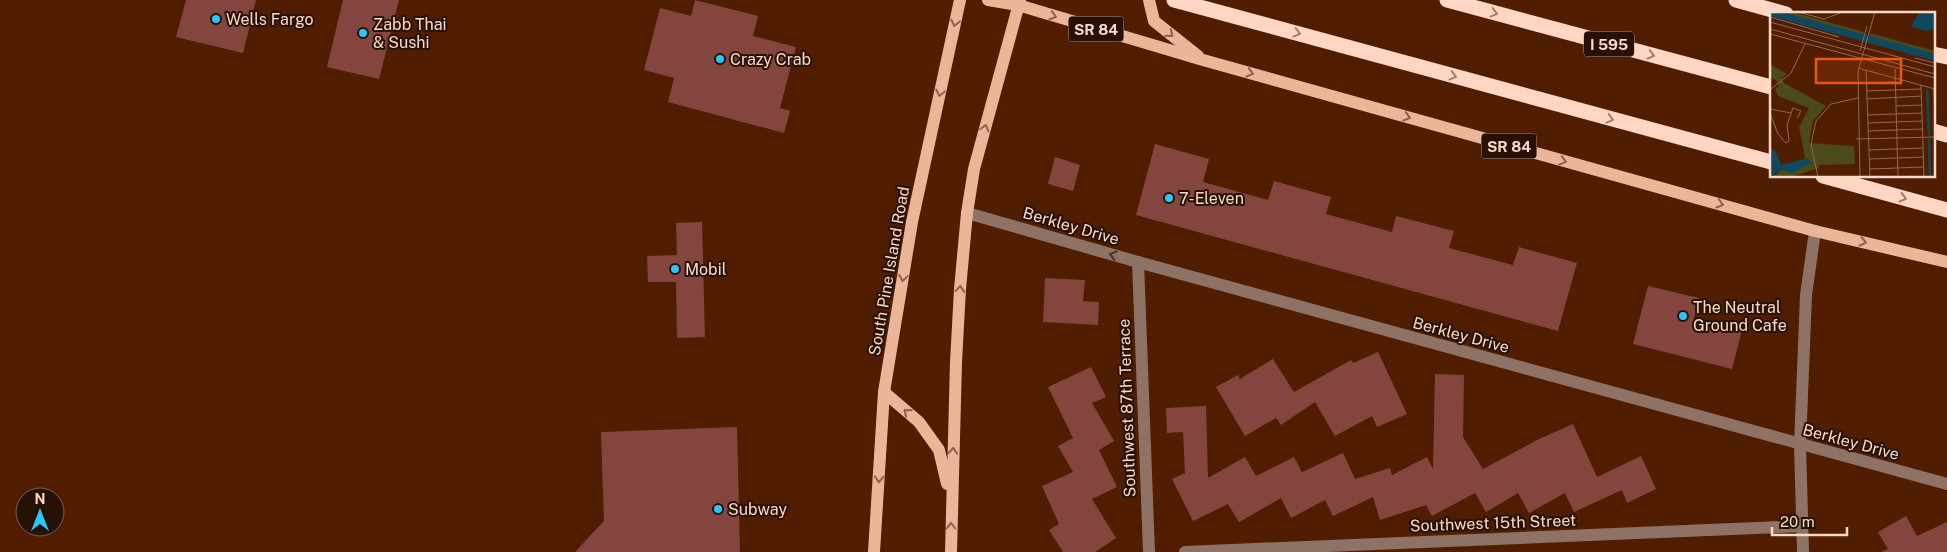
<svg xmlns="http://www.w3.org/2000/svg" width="1947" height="552" viewBox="0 0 1947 552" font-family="'Public Sans',sans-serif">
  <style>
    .building { fill: #83453e }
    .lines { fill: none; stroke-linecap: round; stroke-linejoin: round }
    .minor { stroke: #8d7265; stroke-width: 12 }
    .major { stroke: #ebb59a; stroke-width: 12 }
    .highway { stroke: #fed6c3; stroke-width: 15 }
    .oneway { stroke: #9d7d6e }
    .oneway2 { stroke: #896250 }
    .oneway3 { stroke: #4b3227 }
    .poi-dot { fill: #28c8ff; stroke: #271005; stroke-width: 2 }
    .labels { text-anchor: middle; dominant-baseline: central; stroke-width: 4; stroke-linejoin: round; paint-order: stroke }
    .shield { fill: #271005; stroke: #bb9d8e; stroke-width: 1 }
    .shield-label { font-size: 15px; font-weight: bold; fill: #fad9c8 }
    .poi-label { font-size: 16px; fill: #fad9c8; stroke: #271005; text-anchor: start }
    .street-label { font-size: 16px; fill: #fad9c8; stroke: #271005 }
    .inset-river { fill: none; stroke: #0e495e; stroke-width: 2.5 }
    .inset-road { fill: none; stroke: #946850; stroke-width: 1 }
    .view { fill: #e8590c; fill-opacity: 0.15; stroke: #e8590c; stroke-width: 2.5 }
    .inset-edge { fill: none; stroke: #fad9c8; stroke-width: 2.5 }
  </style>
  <rect width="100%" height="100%" fill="#501d00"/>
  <g class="building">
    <polygon points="186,0 256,0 243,53 176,37"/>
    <polygon points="343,0 399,0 379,79 327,67"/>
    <polygon points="695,0 758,16 753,36 796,47 780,108 790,111 784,133 668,102 674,78 644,70 660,8 691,16"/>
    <polygon points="1155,144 1209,159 1203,182 1268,200 1274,181 1331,197 1326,214 1392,232 1396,216 1454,231 1449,248 1513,265 1519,247 1577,263 1558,331 1136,215"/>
    <polygon points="1055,157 1080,165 1073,191 1048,184"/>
    <polygon points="702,222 705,337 677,338 676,282 648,282 647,256 677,255 676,223"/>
    <polygon points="1045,278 1085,280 1083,301 1099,302 1098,325 1043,322"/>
    <polygon points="1648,286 1699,298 1694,318 1742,330 1732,369 1633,344"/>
    <polygon points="1378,352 1407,414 1377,427 1372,416 1335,436 1315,402 1281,425 1276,418 1245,436 1216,387 1238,375 1240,379 1273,359 1294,392 1351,360 1353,363"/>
    <polygon points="1091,367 1106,397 1092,403 1114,441 1099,450 1117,487 1092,499 1116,538 1095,552 1063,552 1049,530 1059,524 1042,486 1073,472 1058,446 1073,438 1048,387"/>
    <polygon points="1435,374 1464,375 1463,437 1483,469 1539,439 1573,424 1597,477 1641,456 1656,489 1627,503 1622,490 1574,512 1565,493 1529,513 1518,493 1486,512 1475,493 1432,516 1426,505 1380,520 1373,497 1333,516 1325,500 1291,518 1281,498 1239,522 1228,504 1193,521 1172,479 1185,473 1183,432 1167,433 1166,408 1206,406 1208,478 1245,457 1256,476 1294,457 1302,472 1343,453 1355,479 1390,468 1392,475 1427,457 1433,469"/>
    <polygon points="737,427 740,552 575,552 604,521 601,432"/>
    <polygon points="1906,516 1917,536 1947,522 1947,552 1881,552 1888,549 1878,532"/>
  </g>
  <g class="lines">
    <g class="minor">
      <polyline points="967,213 1138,262 1947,484"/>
      <polyline points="1138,262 1149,552"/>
      <polyline points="1185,552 1803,526"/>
      <polyline points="1803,552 1800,445 1806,295 1815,231"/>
    </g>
    <g class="major">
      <polyline points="988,0 1018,5 1203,60 1815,231 1947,262"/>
      <polyline points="1149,0 1154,21 1198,56"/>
      <polyline points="884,392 919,422 939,450 947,484"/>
      <polyline points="874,552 884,392 912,222 960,0"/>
      <polyline points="951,552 956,362 960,289 967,213 974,169 1020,0"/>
    </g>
    <g class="highway">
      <polyline points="1174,0 1771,162"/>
      <polyline points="1447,0 1771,87"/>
      <polyline points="1736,0 1786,14"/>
      <polyline points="1933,54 1947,57"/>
      <polyline points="1933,131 1947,135"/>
      <polyline points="1823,176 1947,210"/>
    </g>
  </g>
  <defs><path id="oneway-chevron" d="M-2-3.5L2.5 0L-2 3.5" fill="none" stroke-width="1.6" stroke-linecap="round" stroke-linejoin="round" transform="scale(1.25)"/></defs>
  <g class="oneway">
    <use href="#oneway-chevron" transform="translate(1494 13) rotate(15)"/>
    <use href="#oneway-chevron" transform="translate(1297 33) rotate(15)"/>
    <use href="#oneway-chevron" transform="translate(1651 55) rotate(15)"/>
    <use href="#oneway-chevron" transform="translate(1453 76) rotate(15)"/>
    <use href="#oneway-chevron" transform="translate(1610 119) rotate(15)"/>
    <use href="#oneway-chevron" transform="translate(1903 198) rotate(15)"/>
  </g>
  <g class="oneway2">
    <use href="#oneway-chevron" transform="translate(1053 16) rotate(16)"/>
    <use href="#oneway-chevron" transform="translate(955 23) rotate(103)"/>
    <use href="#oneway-chevron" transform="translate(1170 34) rotate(39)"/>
    <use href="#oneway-chevron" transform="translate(1250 73) rotate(16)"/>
    <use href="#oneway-chevron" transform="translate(940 93) rotate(102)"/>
    <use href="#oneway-chevron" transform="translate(1407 117) rotate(16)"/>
    <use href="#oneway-chevron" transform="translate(985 128) rotate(-75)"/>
    <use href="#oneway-chevron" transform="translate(1563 161) rotate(16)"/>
    <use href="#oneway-chevron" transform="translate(1720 204) rotate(16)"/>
    <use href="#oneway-chevron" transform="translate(1863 242) rotate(13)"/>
    <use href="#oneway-chevron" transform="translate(903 278) rotate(99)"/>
    <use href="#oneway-chevron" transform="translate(960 289) rotate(-85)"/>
    <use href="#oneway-chevron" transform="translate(907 412) rotate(-140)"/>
    <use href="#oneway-chevron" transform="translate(953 451) rotate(-87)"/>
    <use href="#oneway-chevron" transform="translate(879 479) rotate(93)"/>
    <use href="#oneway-chevron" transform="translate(951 526) rotate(-90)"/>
  </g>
  <use class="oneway3" href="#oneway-chevron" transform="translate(1113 255) rotate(-164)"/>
  <g class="poi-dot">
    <circle cx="216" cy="19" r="5"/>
    <circle cx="363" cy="33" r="5"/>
    <circle cx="720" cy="59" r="5"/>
    <circle cx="1169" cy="198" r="5"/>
    <circle cx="675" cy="269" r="5"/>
    <circle cx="1683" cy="316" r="5"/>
    <circle cx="718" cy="509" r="5"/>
  </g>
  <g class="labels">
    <g class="shield">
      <rect x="1068.5" y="16.5" width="55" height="25" rx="4"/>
      <rect x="1584" y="31.5" width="50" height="25" rx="4"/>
      <rect x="1481.5" y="133.5" width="55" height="25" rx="4"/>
    </g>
    <g class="shield-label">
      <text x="1096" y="29">SR 84</text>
      <text x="1609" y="44">I 595</text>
      <text x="1509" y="146">SR 84</text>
    </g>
    <g class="poi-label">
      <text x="226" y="19">Wells Fargo</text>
      <text x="373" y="24">Zabb Thai<tspan x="373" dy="18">&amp; Sushi</tspan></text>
      <text x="730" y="59">Crazy Crab</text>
      <text x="1179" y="198">7-Eleven</text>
      <text x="685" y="269">Mobil</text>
      <text x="1693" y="307">The Neutral<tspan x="1693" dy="18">Ground Cafe</tspan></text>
      <text x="728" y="509">Subway</text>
    </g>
    <g class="street-label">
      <text transform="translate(1071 226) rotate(16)">Berkley Drive</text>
      <text transform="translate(889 271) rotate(-80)">South Pine Island Road</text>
      <text transform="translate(1461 335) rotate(15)">Berkley Drive</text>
      <text transform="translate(1127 408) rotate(-92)">Southwest 87th Terrace</text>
      <text transform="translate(1851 442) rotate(15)">Berkley Drive</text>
      <text transform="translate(1493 523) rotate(-2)">Southwest 15th Street</text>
    </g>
  </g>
  <g transform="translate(1770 12)">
    <rect width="165" height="165" fill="#501d00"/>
    <path d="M11,0H23L94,20L93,23ZM100,21L165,39V42L99,25ZM0,52L17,62L12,66L14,71L56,94L43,109L39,131L84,134L85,152L49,153V156L20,165H3L12,157L24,160L41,150L35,147L29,115L39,96L8,84L5,77L9,74L6,68L0,66Z" fill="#4c4a18"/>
    <path d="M0,0H11L159,40L165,42V49L0,4ZM149,0H165V17L155,19L141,14ZM0,135L6,140L11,153L38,146L41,151L22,161L12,157L0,165Z" fill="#0e495e"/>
    <path class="inset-river" d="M157,77L159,123M159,127L160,165"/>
    <path class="inset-road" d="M28,0L54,7L73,0M0,5L69,25M0,10L165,55M0,17L165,62M0,22L165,66M90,39L97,14M145,46L165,51M88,56L165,77M125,57L128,165M96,58L100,165M96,71L125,70M151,73L154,165M164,77L165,109M0,78L21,61L35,32M96,79L151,77M96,87L152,84M126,94L152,93M0,97L21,101M0,101L8,122L16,131L19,129L17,113L23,96L31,99L27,106M97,103L152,101M98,111L153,109M98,119L153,117M86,127L165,125M99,138L153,136M100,147L153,145M100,157L154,155M48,165L41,132L46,109L61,92L88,86M90,165L88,59L105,0"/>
    <path class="view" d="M46,47H131V71H46Z"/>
    <rect width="165" height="165" class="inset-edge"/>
  </g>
  <g transform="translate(40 512)"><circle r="24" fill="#271005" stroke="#7b6053"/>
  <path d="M0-4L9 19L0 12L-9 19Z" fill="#28c8ff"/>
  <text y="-8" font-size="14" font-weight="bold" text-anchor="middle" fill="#fad9c8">N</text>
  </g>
  <path d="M1772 527v8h75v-8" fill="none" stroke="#fad9c8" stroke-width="2.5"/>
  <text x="1780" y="527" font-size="15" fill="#fad9c8" stroke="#271005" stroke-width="4" paint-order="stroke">20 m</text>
</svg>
